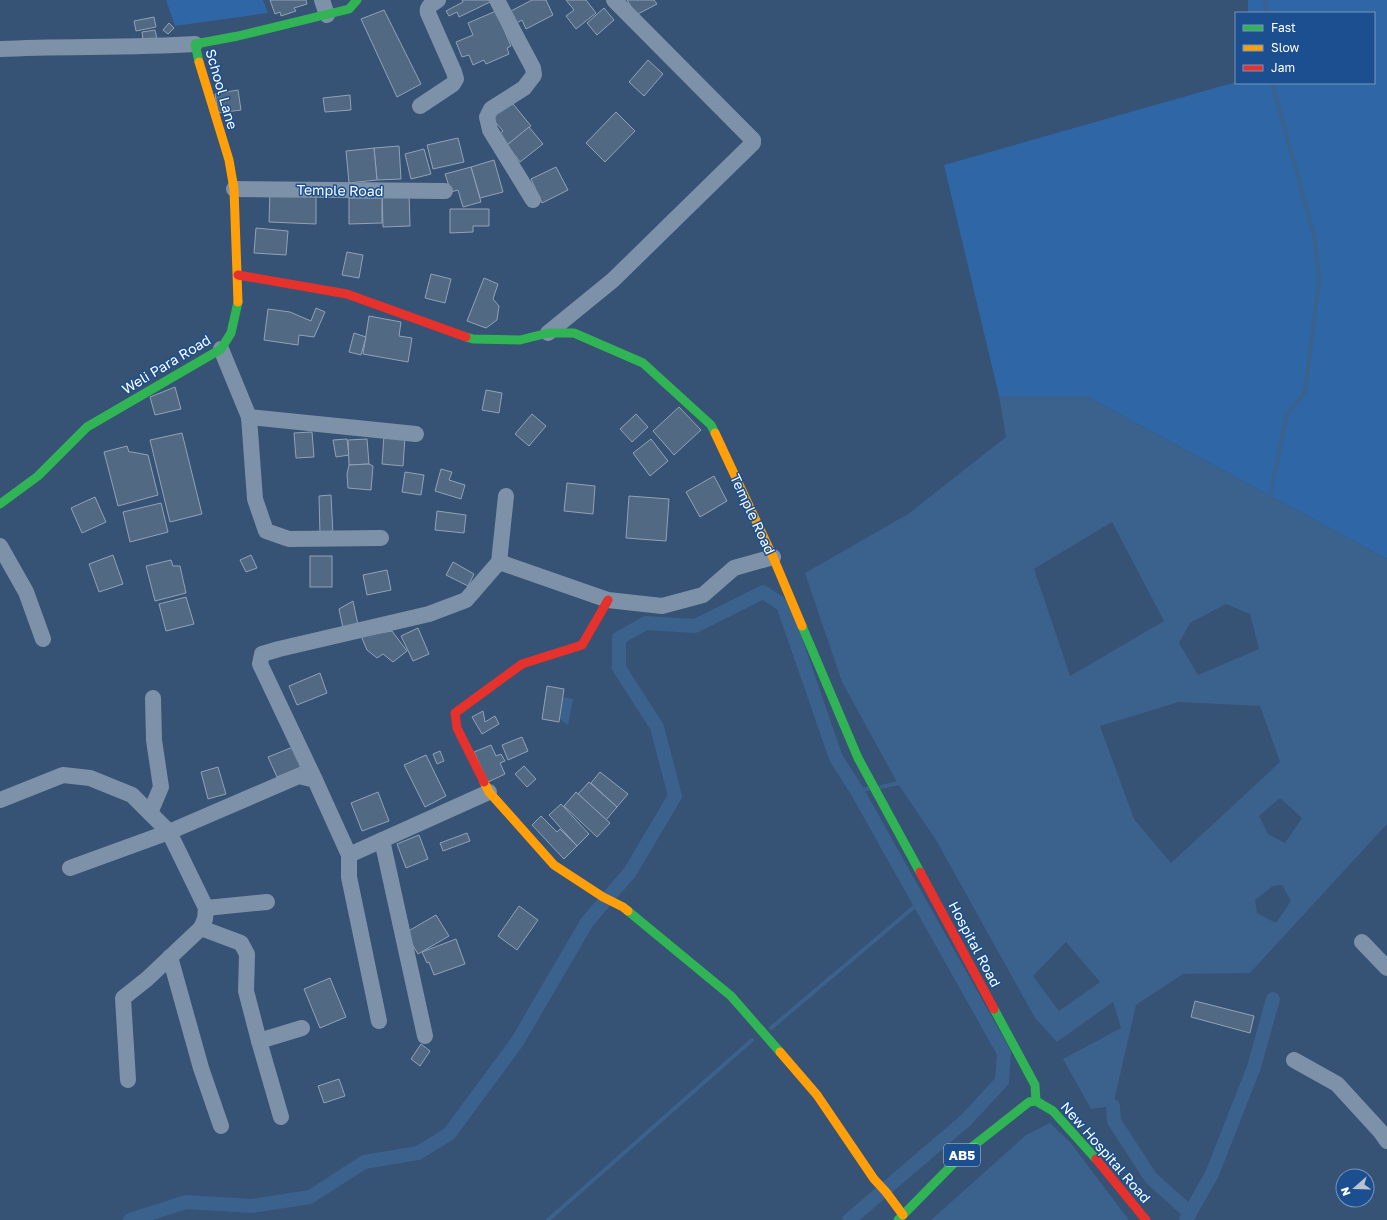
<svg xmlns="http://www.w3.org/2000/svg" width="1387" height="1220" viewBox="0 0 1387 1220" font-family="'Golos Text',sans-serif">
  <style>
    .green { fill: #2f66a5 }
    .water { fill: #3b618d; fill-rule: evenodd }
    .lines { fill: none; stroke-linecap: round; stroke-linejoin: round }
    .stream { stroke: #3b618d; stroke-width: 4 }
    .canal { stroke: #3b618d; stroke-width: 14 }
    .building { fill: #526984; stroke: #92a2b6 }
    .street { stroke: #7d92a8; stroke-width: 16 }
    .fast { stroke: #30b455; stroke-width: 9 }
    .slow { stroke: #ff9f0a; stroke-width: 9 }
    .jam { stroke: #e5322d; stroke-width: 9 }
    .labels { text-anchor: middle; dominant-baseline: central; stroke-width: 3; stroke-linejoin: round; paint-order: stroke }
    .shield { fill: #1b4f8f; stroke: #bbcadd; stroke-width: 1 }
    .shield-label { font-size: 13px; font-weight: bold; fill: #fff }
    .street-label { font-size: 14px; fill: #fff; stroke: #1b4f8f }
  </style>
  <rect width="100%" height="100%" fill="#365274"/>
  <g class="green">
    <polygon points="166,0 263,0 268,13 175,26"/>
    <polygon points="1248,0 1387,0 1387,559 1086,396 999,396 944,165 1236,82 1374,83 1374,13 1248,13"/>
  </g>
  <g class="water">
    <path d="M999,396H1086L1387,559V824L1250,973L1183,974L1136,1005L1113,1106L1091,1109L1063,1059L1121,1028L1113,1002L1057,1042L1035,1018L936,840L898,784L842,682L805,573L908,514L1006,437ZM1112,522L1164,621L1070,676L1034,569ZM1226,604L1250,614L1259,649L1198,675L1179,643L1190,623ZM1179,702L1260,706L1280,762L1171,863L1134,819L1100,726ZM1280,798L1302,818L1285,843L1268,834L1259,816ZM1282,885L1291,901L1276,923L1257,913L1255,900L1273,886ZM1066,942L1100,982L1059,1011L1033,976Z"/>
    <polygon points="563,697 573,699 568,725 560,719"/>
    <polygon points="1050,1123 1070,1142 1129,1220 931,1220 1026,1135"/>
  </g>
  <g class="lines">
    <g class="stream">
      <polyline points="1265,0 1266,13"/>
      <polyline points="1269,500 1287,414 1305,392 1319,280 1315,239 1272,83"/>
      <polyline points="881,787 903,782"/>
      <polyline points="857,791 868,789"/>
      <polyline points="771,1028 920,902"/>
      <polyline points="548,1220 752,1040"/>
    </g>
    <g class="canal">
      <polyline points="1113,1106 1114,1121 1151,1178 1190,1213"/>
      <polyline points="130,1220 186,1202 252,1206 310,1197 364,1162 418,1153 449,1134 517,1042 587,922 630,872 675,796 657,727 619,668 619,638 646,623 695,626 763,592 783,605 836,758 857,791 1004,1053 1002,1081 966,1120 849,1220"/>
      <polyline points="1186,1220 1212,1174 1254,1067 1273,999"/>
    </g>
  </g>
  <g class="building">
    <polygon points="270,0 306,0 307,4 294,8 296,11 281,16 280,12 275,14"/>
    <polygon points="462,0 489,0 490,2 459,17 457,12 449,16 446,11 463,2"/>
    <polygon points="532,0 546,0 553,15 526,29 522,20 515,24 509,12"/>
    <polygon points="566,0 586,0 596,13 576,29 566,16 574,10"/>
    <polygon points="627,0 654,0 657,4 636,15"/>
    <polygon points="604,8 614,20 597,35 587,23"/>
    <polygon points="384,10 421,84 397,97 361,19"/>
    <polygon points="496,11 511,46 507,48 509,54 486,64 484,60 473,65 469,55 462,57 456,42 473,35 468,23"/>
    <polygon points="154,17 156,27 136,31 134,21"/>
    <polygon points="169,23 174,28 168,34 163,30"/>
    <polygon points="155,30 157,39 143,40 142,32"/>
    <polygon points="648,60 663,74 644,96 629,82"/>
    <polygon points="238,90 241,110 218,113 215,94"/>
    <polygon points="350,95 351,110 325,112 323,98"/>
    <polygon points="509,99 531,126 507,145 498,135 503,131 489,115"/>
    <polygon points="616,112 635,131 605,162 586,143"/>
    <polygon points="529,127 543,144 520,162 507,145"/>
    <polygon points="458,138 464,162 433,169 427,145"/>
    <polygon points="399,146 401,179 377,180 374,148"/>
    <polygon points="374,148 377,180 349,183 346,151"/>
    <polygon points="424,149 431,174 411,179 405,154"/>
    <polygon points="494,160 503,192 480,198 471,167"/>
    <polygon points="471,167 481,202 463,207 458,190 451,192 445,174"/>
    <polygon points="556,167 568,190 542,203 531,179"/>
    <polygon points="270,191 316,192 316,224 269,222"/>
    <polygon points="409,193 410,226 383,227 382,194"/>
    <polygon points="349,198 382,198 382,223 349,224"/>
    <polygon points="450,209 489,209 489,226 473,226 473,232 450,233"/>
    <polygon points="256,228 288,231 286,255 254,253"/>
    <polygon points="347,252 363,255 359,278 342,275"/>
    <polygon points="431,274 451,279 445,303 425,298"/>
    <polygon points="484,278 498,284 493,299 499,306 497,320 486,328 467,321"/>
    <polygon points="316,308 325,312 314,337 299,335 298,345 264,340 268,309 290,312 311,321"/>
    <polygon points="369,316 401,322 399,336 412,338 408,362 363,354"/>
    <polygon points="354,333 366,337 361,355 349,352"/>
    <polygon points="175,387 181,409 155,415 150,397"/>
    <polygon points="486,390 502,393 499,413 482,410"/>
    <polygon points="679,407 701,430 674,455 653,431"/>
    <polygon points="532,414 546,426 529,446 515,434"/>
    <polygon points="636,414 648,427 632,442 620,429"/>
    <polygon points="312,432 314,457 296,458 294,433"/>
    <polygon points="182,433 202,514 170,522 150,440"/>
    <polygon points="384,435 405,437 403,466 382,464"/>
    <polygon points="347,439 349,455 336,457 333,440"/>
    <polygon points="367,439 369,464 349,465 348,440"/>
    <polygon points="651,439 668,461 650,476 633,453"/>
    <polygon points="127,446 129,452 132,452 148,455 158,495 118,506 104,452"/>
    <polygon points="369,464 373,466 371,490 348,488 347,474 349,465"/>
    <polygon points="441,469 452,472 449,480 465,485 461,499 435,491"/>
    <polygon points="405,472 424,475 421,495 402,492"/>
    <polygon points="714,476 727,501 700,517 686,492"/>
    <polygon points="567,483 595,486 593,514 564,511"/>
    <polygon points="331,495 333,535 320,535 319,496"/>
    <polygon points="629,496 669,499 666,541 626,538"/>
    <polygon points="95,497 106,522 82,533 71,508"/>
    <polygon points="161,503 168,532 130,542 123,512"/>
    <polygon points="437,511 466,515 464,533 435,530"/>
    <polygon points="113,555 123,584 99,592 89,564"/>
    <polygon points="251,555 257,568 246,572 240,560"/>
    <rect x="310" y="556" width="22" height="31"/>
    <polygon points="171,560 173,566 180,566 186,593 155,601 146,566"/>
    <polygon points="453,562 474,574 468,586 446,575"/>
    <polygon points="387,570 391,590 367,595 363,575"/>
    <polygon points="186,597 194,624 166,631 159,604"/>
    <polygon points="353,601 358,625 343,628 339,609"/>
    <polygon points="418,628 429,654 413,661 401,636"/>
    <polygon points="392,631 407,651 393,662 383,654 377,658 367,650 361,636"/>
    <polygon points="320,673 327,693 297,705 289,686"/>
    <polygon points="547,686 564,689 559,722 542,719"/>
    <polygon points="483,711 485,722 495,716 499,724 482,734 472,717"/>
    <polygon points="522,737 528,751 508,760 502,745"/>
    <polygon points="491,745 496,756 501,754 505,761 500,763 505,774 488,782 474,752"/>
    <polygon points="293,747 301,767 277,777 268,757"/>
    <polygon points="440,751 444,761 437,764 433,754"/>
    <polygon points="426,755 446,796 425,807 404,765"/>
    <polygon points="524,766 536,779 527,787 515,774"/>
    <polygon points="218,767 226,794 208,799 201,772"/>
    <polygon points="600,772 628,794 617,807 591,783"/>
    <polygon points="589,782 617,807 606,820 578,794"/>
    <polygon points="378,792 389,821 362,831 351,803"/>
    <polygon points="576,792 610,823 597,837 564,806"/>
    <polygon points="561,804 589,834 577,846 549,815"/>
    <polygon points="541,816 557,832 560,829 577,846 564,859 532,825"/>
    <polygon points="467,833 470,841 443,851 440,843"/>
    <polygon points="419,835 428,859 406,868 397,844"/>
    <polygon points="519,906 538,920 517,950 498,936"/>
    <polygon points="436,915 449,936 418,954 405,933"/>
    <polygon points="456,939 465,964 434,975 429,962 427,963 422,952"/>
    <polygon points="330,978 346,1017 320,1028 304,989"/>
    <polygon points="1195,1001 1254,1016 1250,1033 1191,1017"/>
    <polygon points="421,1044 430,1051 420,1066 411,1059"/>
    <polygon points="339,1079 345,1096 324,1103 318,1086"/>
  </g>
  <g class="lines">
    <g class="street">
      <polyline points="322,0 327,15"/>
      <polyline points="497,0 533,68 534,75 524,88 491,109 487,117 490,130 533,200"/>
      <path d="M0,49C65,46 130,48 195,44"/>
      <path d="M420,106L453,84L456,79L454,72L428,13C426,6 433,4 438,0"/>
      <polyline points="234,189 445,191"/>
      <polyline points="548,333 613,280 753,143 753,140 614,0"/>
      <polyline points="221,349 249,417 255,499 266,531 289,539 381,538"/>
      <polyline points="249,417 416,434"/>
      <polyline points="0,546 26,592 43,639"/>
      <polyline points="499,562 608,600 662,606 703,595 734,568 773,557"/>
      <polyline points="315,780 260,664 262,654 279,649 429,614 466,600 499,562 506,496"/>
      <polyline points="0,800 63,775 90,778 132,795 169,832 299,776 315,780 349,855 349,877 379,1021"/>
      <polyline points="150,813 161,787 154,740 153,698"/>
      <polyline points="382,840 425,1036"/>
      <polyline points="349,855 489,792"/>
      <polyline points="70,868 169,832 206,908 205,919 201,928 147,979 123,998 128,1080"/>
      <polyline points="206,908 267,902"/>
      <polyline points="201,928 241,943 247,954 246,991 259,1041 281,1117"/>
      <polyline points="1362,942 1387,968"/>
      <polyline points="170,957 201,1068 221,1126"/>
      <polyline points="259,1041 302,1028"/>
      <polyline points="1294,1060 1337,1084 1380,1131 1387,1141"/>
    </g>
    <g class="fast">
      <polyline points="199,62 195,44 238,36 349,9 357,0"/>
      <polyline points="466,337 473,339 520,340 548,333 574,333 643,363 711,425 715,433"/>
      <polyline points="0,504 38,476 87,427 221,349 231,333 238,302"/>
      <polyline points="802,626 858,758 920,872"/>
      <polyline points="628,911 731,996 780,1052"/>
      <polyline points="994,1009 1035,1085 1036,1101"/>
      <polyline points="898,1220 963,1154 1029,1102 1036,1101 1053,1111 1096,1159"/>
    </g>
    <g class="slow">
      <polyline points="199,62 229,160 234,189 238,302"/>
      <polyline points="715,433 773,557 802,626"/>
      <polyline points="484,782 489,792 554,865 603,897 623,907 628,911"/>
      <polyline points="780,1052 817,1095 874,1179 886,1192 903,1215"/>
    </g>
    <g class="jam">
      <polyline points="238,275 347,294 466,337"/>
      <polyline points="484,782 457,728 455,713 522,664 582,645 608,600"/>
      <polyline points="920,872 994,1009"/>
      <polyline points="1096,1159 1146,1220"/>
    </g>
  </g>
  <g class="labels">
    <rect class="shield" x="944" y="1144" width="36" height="22" rx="3"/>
    <g class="shield-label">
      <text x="962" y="1155">AB5</text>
    </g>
    <g class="street-label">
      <text transform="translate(222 89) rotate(74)">School Lane</text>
      <text transform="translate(340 190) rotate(1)">Temple Road</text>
      <text transform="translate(166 364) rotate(-31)">Weli Para Road</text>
      <text transform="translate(753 514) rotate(65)">Temple Road</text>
      <text transform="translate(975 944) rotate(62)">Hospital Road</text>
      <text transform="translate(1106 1152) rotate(49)">New Hospital Road</text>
    </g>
  </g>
  <rect x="1235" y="12" width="140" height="72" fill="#1b4f8f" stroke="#7695bc"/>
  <rect x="1243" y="25" width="20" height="6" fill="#30b455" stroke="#7695bc"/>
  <text x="1271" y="32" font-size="12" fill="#ffffff">Fast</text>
  <rect x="1243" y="45" width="20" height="6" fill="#ff9f0a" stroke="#7695bc"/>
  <text x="1271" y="52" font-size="12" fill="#ffffff">Slow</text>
  <rect x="1243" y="65" width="20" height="6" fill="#e5322d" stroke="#7695bc"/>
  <text x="1271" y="72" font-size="12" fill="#ffffff">Jam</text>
  <g transform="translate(1355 1188) rotate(250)"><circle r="19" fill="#1b4f8f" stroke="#7695bc"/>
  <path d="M0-3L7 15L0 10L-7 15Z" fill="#b9c2ce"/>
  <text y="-6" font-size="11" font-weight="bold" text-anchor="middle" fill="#ffffff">N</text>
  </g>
</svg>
